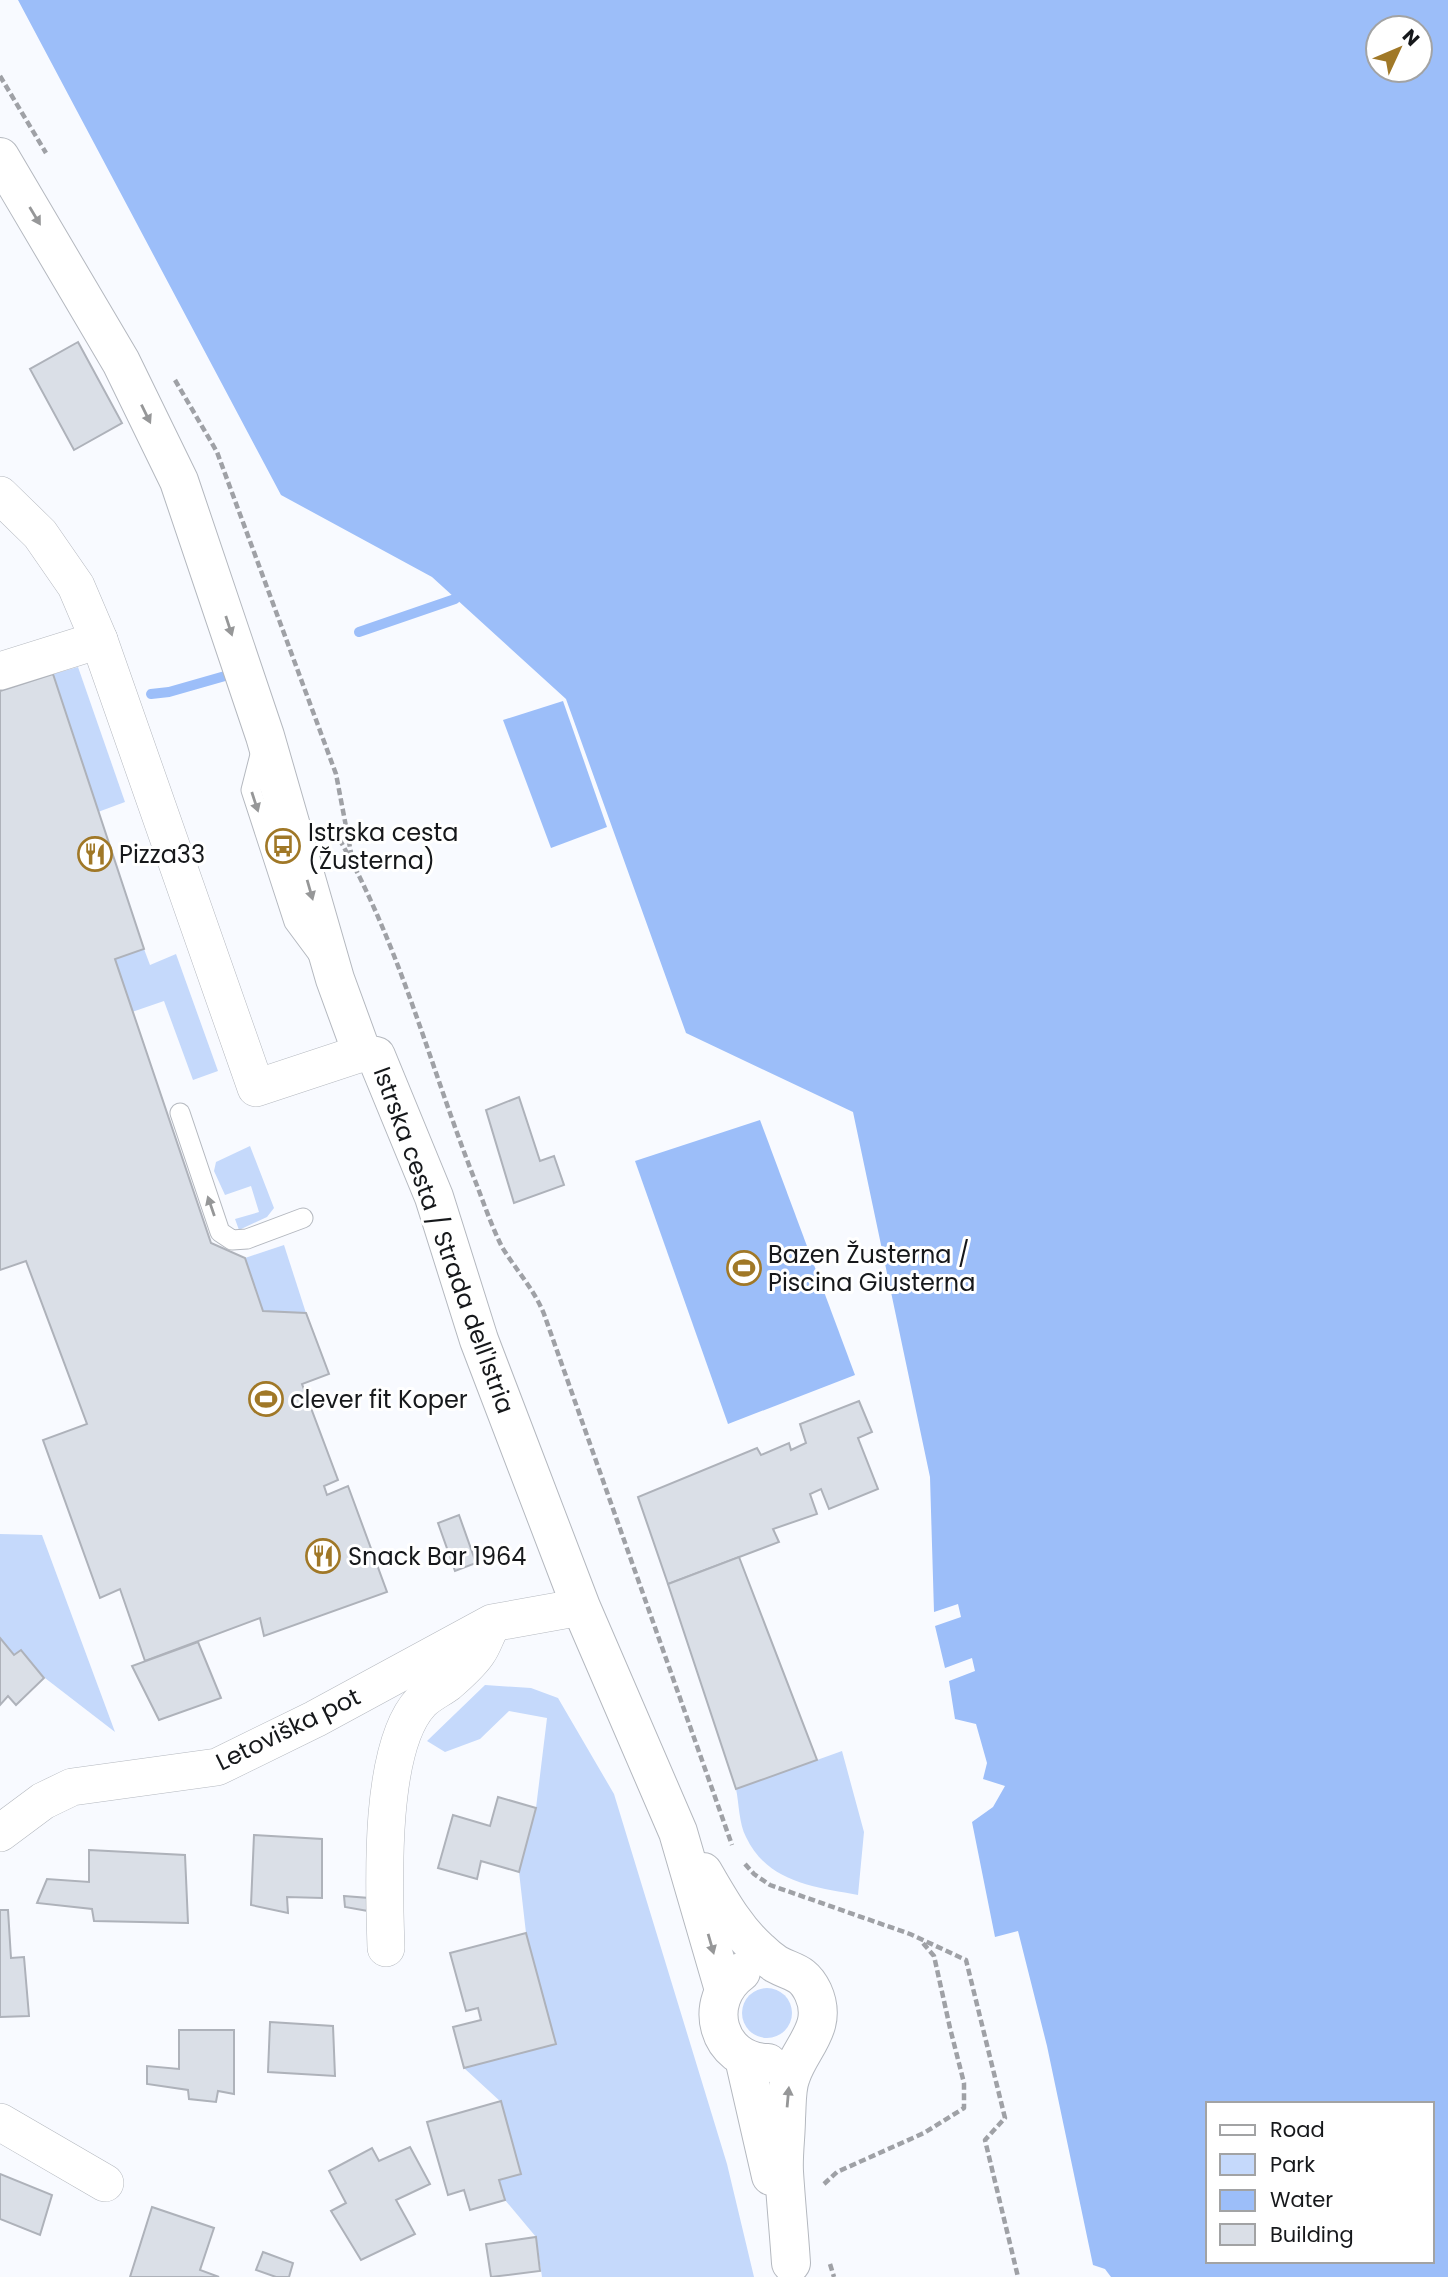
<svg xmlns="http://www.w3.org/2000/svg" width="1448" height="2277" viewBox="0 0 1448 2277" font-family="Poppins,sans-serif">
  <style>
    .green { fill: #c5d9fb }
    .water { fill: #9cbef9; fill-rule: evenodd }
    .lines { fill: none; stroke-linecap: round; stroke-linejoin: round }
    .stream { stroke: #9cbef9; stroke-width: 10 }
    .building { fill: #dadfe7; stroke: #aeb2ba; stroke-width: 2 }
    .service-casing { stroke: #b4b8bf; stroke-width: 21 }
    .minor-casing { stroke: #b4b8bf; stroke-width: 38 }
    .tertiary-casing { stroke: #b4b8bf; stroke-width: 40 }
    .path { stroke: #9fa1a6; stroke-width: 4.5; stroke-dasharray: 7 3.5; stroke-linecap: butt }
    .service { stroke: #fff; stroke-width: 19 }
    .minor { stroke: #fff; stroke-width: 37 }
    .tertiary { stroke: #fff; stroke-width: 38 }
    .oneway { fill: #969798 }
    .labels { text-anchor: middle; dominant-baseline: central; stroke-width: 6; stroke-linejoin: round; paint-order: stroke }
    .poi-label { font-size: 24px; fill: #16181b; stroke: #fff; text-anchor: start }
    .street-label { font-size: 24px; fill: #16181b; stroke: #fff }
  </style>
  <rect width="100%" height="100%" fill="#f8faff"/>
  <g class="green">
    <polygon points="78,667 125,802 98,812 53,674"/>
    <polygon points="144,949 150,965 176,954 218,1071 193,1080 164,1001 132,1012 115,959"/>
    <polygon points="250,1146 274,1208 267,1217 239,1230 235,1219 259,1212 251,1186 225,1195 214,1171 216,1162"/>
    <polygon points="284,1245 306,1313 263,1311 245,1258"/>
    <polygon points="0,1534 42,1535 115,1732 45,1678 21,1650 14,1655 0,1638"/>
    <polygon points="485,1685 531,1688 558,1698 614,1794 727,2164 754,2277 542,2277 536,2237 505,2200 499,2180 521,2173 501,2102 464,2068 556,2043 526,1933 519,1872 536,1808 547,1718 509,1711 480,1739 445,1752 427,1741"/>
    <path d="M842,1751L864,1832L858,1895C814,1887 767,1882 746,1837C739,1824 739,1803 736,1789Z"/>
    <circle cx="767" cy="2013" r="25"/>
  </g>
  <g class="water">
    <path d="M18,0H1448V2277H1111L1105,2269L1093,2265L1047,2046L1018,1931L995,1937L972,1822L993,1807L1005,1786L983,1779L987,1763L976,1724L955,1719L949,1681L975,1671L972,1658L945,1668L935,1626L961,1617L958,1604L934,1612L930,1477L853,1112L686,1033L566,699L432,577L281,495ZM1420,28V70H1378V28ZM1208,2104H1432V2261H1208Z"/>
    <polygon points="563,701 607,827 551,848 503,720"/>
    <polygon points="760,1120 855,1375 728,1424 635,1161"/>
  </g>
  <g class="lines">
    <g class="stream">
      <polyline points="359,632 455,599"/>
      <polyline points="151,694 169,692 225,676"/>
    </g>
  </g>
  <g class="building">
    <polygon points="78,342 122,423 74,450 30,369"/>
    <polygon points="53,674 144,949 115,959 211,1243 245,1258 263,1311 306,1313 329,1374 302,1384 338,1480 324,1486 327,1495 348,1486 387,1592 264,1636 260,1618 145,1661 120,1589 100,1598 43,1440 87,1424 26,1261 0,1270 0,691"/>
    <polygon points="519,1097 540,1161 554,1156 564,1185 514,1203 486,1110"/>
    <polygon points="859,1401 872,1432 858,1438 878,1489 829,1509 821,1489 810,1494 817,1514 773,1529 779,1542 668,1584 638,1497 757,1448 761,1455 789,1443 791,1450 806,1443 800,1424"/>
    <polygon points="459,1515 476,1563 455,1571 438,1523"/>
    <polygon points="739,1557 817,1760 736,1789 668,1584"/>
    <polygon points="0,1638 14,1655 21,1650 44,1678 16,1705 8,1696 0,1705"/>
    <polygon points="198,1642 221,1698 159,1720 132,1666"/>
    <polygon points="498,1797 536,1808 519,1872 481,1861 477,1879 438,1868 453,1815 490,1826"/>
    <polygon points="254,1835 322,1839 322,1898 287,1897 288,1913 251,1905"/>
    <polygon points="89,1850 185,1855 188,1923 94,1921 92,1909 37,1903 47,1879 89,1882"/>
    <polygon points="344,1896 369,1898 368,1911 345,1907"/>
    <polygon points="0,1910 8,1910 11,1958 24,1957 29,2016 0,2017"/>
    <polygon points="526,1933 556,2044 464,2068 453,2027 481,2020 478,2008 466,2011 450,1953"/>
    <polygon points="270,2022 333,2026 335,2076 268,2072"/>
    <polygon points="179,2030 234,2030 234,2094 218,2091 216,2102 189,2099 188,2090 147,2084 147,2066 179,2069"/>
    <polygon points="501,2101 521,2174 499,2180 505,2200 470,2210 464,2190 448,2195 427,2122"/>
    <polygon points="410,2147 430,2184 396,2200 415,2234 361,2260 331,2211 346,2203 329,2171 372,2148 379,2161"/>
    <polygon points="0,2174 52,2195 40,2235 0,2219"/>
    <polygon points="152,2207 214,2228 200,2270 219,2277 130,2277"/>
    <polygon points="536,2237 540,2271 491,2277 486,2244"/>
    <polygon points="263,2252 293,2263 289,2277 276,2277 256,2270"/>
  </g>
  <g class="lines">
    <g class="service-casing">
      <g id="service">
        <polyline points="262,747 251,790 294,922 317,953"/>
        <polyline points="180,1113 220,1232 232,1240 247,1239 303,1218"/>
      </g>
    </g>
    <g class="minor-casing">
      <g id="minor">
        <polyline points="0,495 40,534 76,586 99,640 256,1088 362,1053"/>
        <polyline points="0,671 99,640"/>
        <polyline points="0,1833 43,1801 72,1787 217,1767 315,1719 492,1623 581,1607"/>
        <path d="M386,1948C384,1887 378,1748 421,1702C429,1694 440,1689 448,1683C458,1674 471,1663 478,1652C483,1645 486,1635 490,1628"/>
        <polyline points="0,2122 105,2183"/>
      </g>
    </g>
    <g class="tertiary-casing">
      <g id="tertiary">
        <polyline points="0,157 121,362 179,481 265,736 335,979 362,1053 376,1056 434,1197 479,1340 581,1607 678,1832 724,1990"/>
        <path d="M703,1872C719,1899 735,1929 759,1950C764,1955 770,1960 776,1964C792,1973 803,1971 813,1992C829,2027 801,2046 791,2076C786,2088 787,2105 786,2118C786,2136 783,2154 784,2172C786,2203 789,2233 791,2263"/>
        <path d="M741,1972C701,2001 717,2062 768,2063"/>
        <polyline points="744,2058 771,2176"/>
      </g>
    </g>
    <g class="path">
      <polyline points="0,76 46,153"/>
      <polyline points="175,380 217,452 336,774 352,858"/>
      <path d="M334,830C399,939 429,1065 476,1183C484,1204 492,1227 502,1247C516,1270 534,1289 544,1314L732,1845"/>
      <polyline points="745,1864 754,1874 770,1885 910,1934 966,1960 1005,2118 985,2140 1018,2277"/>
      <polyline points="824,2184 837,2172 924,2133 964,2108 964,2083 950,2028 934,1956 922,1942"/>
      <polyline points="830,2264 834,2277"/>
    </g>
    <use href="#service" class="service"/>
    <use href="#minor" class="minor"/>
    <use href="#tertiary" class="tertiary"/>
  </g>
  <defs><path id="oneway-solid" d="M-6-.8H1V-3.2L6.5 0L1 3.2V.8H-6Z" transform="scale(1.75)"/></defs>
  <g class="oneway">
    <use href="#oneway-solid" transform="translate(35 216) rotate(59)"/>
    <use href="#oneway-solid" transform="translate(146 414) rotate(64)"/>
    <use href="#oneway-solid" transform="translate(229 626) rotate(72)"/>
    <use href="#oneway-solid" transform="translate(255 802) rotate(72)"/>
    <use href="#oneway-solid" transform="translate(310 890) rotate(74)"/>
    <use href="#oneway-solid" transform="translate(211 1206) rotate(-109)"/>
    <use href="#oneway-solid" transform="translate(711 1944) rotate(74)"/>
    <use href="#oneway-solid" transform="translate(788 2097) rotate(-85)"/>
  </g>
  <defs>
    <g id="bus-ring" transform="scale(1.75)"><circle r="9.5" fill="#fff" stroke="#a07827" stroke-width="1.5"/><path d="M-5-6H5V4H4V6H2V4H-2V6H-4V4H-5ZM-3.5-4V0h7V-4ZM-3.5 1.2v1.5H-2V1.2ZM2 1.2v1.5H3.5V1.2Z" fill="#a07827"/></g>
    <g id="restaurant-ring" transform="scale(1.75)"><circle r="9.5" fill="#fff" stroke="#a07827" stroke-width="1.5"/><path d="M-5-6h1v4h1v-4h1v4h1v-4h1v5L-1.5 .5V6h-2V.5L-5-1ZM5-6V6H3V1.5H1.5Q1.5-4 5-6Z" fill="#a07827"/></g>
    <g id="stadium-ring" transform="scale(1.75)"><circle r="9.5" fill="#fff" stroke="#a07827" stroke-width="1.5"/><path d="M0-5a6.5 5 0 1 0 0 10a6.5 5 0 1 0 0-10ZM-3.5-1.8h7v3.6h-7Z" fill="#a07827"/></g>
  </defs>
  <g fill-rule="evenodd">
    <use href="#bus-ring" x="283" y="846"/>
    <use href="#restaurant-ring" x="95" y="854"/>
    <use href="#stadium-ring" x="744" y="1268"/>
    <use href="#stadium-ring" x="266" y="1399"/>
    <use href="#restaurant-ring" x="323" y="1556"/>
  </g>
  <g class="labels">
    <g class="poi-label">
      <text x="308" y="832">Istrska cesta<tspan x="308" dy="28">(Žusterna)</tspan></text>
      <text x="119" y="854">Pizza33</text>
      <text x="768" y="1254">Bazen Žusterna /<tspan x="768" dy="28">Piscina Giusterna</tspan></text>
      <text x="290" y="1399">clever fit Koper</text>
      <text x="348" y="1556">Snack Bar 1964</text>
    </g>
    <g class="street-label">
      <text transform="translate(444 1240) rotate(70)">Istrska cesta / Strada dell'Istria</text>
      <text transform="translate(288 1729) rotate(-26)">Letoviška pot</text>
    </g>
  </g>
  <rect x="1206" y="2102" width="228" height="161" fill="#ffffff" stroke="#a2a3a4" stroke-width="2"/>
  <rect x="1220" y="2125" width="35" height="10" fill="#ffffff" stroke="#a2a3a4" stroke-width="2"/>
  <text x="1270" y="2137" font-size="21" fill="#16181b">Road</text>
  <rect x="1220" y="2154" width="35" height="21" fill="#c5d9fb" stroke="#a2a3a4" stroke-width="2"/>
  <text x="1270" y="2172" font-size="21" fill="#16181b">Park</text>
  <rect x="1220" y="2190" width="35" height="21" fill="#9cbef9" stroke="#a2a3a4" stroke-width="2"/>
  <text x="1270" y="2207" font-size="21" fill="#16181b">Water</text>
  <rect x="1220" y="2224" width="35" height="21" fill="#dadfe7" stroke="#a2a3a4" stroke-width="2"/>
  <text x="1270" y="2242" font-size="21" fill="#16181b">Building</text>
  <g transform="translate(1399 49) rotate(46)"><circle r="33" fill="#ffffff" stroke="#a2a3a4" stroke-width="2"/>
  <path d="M0-5L12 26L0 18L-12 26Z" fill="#a07827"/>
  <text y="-10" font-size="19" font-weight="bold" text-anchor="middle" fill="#16181b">N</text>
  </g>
</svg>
